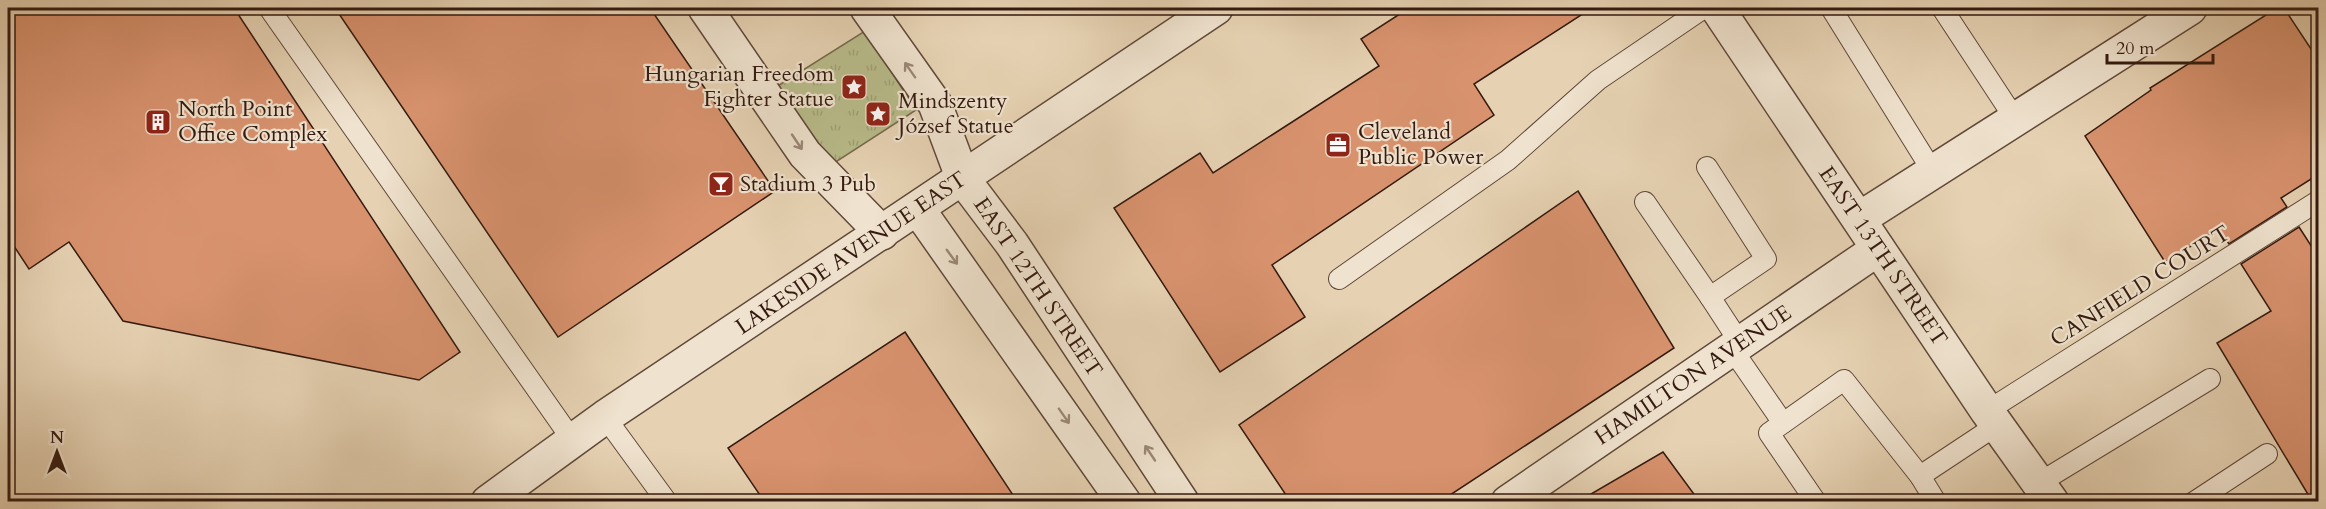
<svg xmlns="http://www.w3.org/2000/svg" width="2326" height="509" viewBox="0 0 2326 509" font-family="Cardo,serif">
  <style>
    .park { fill: url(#park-tufts); stroke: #766a4d; stroke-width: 1.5 }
    .building { fill: #d8926e; stroke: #341a10; stroke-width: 1.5 }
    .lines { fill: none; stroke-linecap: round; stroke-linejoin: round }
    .service-casing { stroke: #604839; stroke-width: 22 }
    .minor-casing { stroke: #604839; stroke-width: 36 }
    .tertiary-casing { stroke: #604839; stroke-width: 36 }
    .service { stroke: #efe2ce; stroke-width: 20 }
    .minor { stroke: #efe2ce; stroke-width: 33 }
    .tertiary { stroke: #efe2ce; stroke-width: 33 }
    .oneway { stroke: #9b8878 }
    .labels { text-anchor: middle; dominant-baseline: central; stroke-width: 4.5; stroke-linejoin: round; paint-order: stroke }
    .poi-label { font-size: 22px; fill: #341a10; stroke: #efe2ce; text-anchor: start }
    .street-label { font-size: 22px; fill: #341a10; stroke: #efe2ce }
  </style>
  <defs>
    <pattern id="park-tufts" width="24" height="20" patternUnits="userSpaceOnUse" patternTransform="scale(1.5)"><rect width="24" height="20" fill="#b8bb8a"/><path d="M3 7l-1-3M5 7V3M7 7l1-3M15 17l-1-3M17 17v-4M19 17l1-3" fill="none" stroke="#9fa076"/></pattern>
  </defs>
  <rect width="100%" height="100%" fill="#e6d2b3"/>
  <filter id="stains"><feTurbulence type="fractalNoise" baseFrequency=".00333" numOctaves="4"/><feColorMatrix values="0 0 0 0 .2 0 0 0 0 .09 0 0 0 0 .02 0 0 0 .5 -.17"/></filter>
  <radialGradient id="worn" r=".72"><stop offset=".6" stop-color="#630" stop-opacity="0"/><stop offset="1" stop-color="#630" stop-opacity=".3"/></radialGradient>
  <polygon class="park" points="865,31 916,110 828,167 776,87"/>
  <g class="building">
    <polygon points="8,8 234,8 460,352 419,380 123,321 69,242 29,269 8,237"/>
    <polygon points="335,8 650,8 775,191 558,337"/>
    <polygon points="1409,8 1592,8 1474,84 1494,115 1272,265 1305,317 1220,372 1114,208 1200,153 1213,173 1379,66 1361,39"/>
    <polygon points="2277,8 2284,8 2319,61 2319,174 2281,198 2287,207 2229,244 2219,229 2165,262 2085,136 2151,90 2150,88"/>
    <polygon points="1578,191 1674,348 1441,501 1290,501 1239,425"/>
    <polygon points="2299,227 2319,258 2319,501 2312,501 2217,343 2271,311 2241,264"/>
    <polygon points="905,332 1017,501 764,501 728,448"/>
    <polygon points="1663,452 1699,501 1579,501"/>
  </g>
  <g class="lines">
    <g class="service-casing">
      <g id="service">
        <polyline points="269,8 573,441"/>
        <polyline points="1831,8 1933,172"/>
        <polyline points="1942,8 2015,119"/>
        <polyline points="1707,167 1766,259 1710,297 1740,343"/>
        <polyline points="1645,202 1710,297"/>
        <polyline points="1339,279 1508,160 1598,80 1704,8"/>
        <polyline points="1732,349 1783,423"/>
        <polyline points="1987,411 2318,201"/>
        <polyline points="605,417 667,502"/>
        <polyline points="1920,476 1997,425"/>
        <polyline points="2039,483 2210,379"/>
        <polyline points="1816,502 1769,433 1844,380 1920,476 1936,502"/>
        <polyline points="2194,502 2267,454"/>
      </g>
    </g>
    <g class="minor-casing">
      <g id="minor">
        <polyline points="705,8 805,154 882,233"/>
        <polyline points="867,8 935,104 963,179"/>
        <polyline points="1859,219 2190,8"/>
        <polyline points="1508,502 1878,249"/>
      </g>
    </g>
    <g class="tertiary-casing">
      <g id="tertiary">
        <polyline points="1717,8 1987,411 2052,502"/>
        <polyline points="963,179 1012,244 1182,502"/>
        <polyline points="918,209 1124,502"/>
        <polyline points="488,502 605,417 1216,8"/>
      </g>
    </g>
    <use href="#service" class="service"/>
    <use href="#minor" class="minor"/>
    <use href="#tertiary" class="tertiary"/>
  </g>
  <defs><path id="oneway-shaft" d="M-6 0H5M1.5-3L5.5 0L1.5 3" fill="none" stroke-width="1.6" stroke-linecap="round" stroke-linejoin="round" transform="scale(1.5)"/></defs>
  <g class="oneway">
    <use href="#oneway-shaft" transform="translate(910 70) rotate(-125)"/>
    <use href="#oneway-shaft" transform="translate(797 142) rotate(56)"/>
    <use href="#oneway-shaft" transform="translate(952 257) rotate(54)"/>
    <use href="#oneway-shaft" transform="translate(1064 416) rotate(55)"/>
    <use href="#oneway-shaft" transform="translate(1150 453) rotate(-124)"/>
  </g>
  <defs>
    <g id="sight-square" transform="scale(1.35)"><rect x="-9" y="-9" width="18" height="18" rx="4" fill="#8f2418" stroke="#efe2ce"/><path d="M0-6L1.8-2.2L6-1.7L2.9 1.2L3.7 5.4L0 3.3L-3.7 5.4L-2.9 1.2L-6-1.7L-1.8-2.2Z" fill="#fff"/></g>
    <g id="building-square" transform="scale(1.35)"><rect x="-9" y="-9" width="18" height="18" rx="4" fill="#8f2418" stroke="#efe2ce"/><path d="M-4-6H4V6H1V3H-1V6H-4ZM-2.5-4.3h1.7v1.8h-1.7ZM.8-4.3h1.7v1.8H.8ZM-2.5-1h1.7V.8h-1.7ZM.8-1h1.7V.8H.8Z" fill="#fff"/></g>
    <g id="office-square" transform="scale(1.35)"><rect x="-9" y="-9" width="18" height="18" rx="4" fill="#8f2418" stroke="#efe2ce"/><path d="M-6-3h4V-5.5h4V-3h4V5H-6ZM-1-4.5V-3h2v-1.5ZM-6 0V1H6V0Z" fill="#fff"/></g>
    <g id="bar-square" transform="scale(1.35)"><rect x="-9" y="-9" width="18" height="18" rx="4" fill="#8f2418" stroke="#efe2ce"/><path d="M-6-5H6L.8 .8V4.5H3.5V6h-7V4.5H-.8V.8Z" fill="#fff"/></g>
  </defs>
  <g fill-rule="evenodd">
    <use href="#sight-square" x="854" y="87"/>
    <use href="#sight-square" x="878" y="114"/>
    <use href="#building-square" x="158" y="122"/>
    <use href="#office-square" x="1338" y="145"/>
    <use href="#bar-square" x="721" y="184"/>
  </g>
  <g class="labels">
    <g class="poi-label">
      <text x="834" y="74" text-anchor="end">Hungarian Freedom<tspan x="834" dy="25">Fighter Statue</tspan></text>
      <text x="898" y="101">Mindszenty<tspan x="898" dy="25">József Statue</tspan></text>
      <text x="178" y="109">North Point<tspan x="178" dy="25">Office Complex</tspan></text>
      <text x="1358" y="132">Cleveland<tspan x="1358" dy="25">Public Power</tspan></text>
      <text x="740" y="184">Stadium 3 Pub</text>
    </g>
    <g class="street-label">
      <text transform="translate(851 253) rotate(-34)">LAKESIDE AVENUE EAST</text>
      <text transform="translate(1883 256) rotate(56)">EAST 13TH STREET</text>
      <text transform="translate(2140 286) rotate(-32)">CANFIELD COURT</text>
      <text transform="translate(1038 287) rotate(56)">EAST 12TH STREET</text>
      <text transform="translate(1693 375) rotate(-34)">HAMILTON AVENUE</text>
    </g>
  </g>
  <rect width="2326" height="509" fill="none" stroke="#e6d2b3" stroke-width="30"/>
  <rect x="9" y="9" width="2308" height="491" fill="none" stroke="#341a10" stroke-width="3"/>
  <rect x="15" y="15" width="2296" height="479" fill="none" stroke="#341a10" stroke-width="1.5"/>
  <g transform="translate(57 452)" stroke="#efe2ce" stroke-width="4.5" paint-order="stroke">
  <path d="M0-4.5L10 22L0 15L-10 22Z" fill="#341a10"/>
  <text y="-9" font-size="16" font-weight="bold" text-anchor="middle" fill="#341a10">N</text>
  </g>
  <path d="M2107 54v9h106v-9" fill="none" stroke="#341a10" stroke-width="3"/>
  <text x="2116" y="54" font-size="18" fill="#341a10" stroke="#efe2ce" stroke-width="4.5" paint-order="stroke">20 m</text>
  <rect width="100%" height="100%" filter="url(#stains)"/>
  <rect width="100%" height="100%" fill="url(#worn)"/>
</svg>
